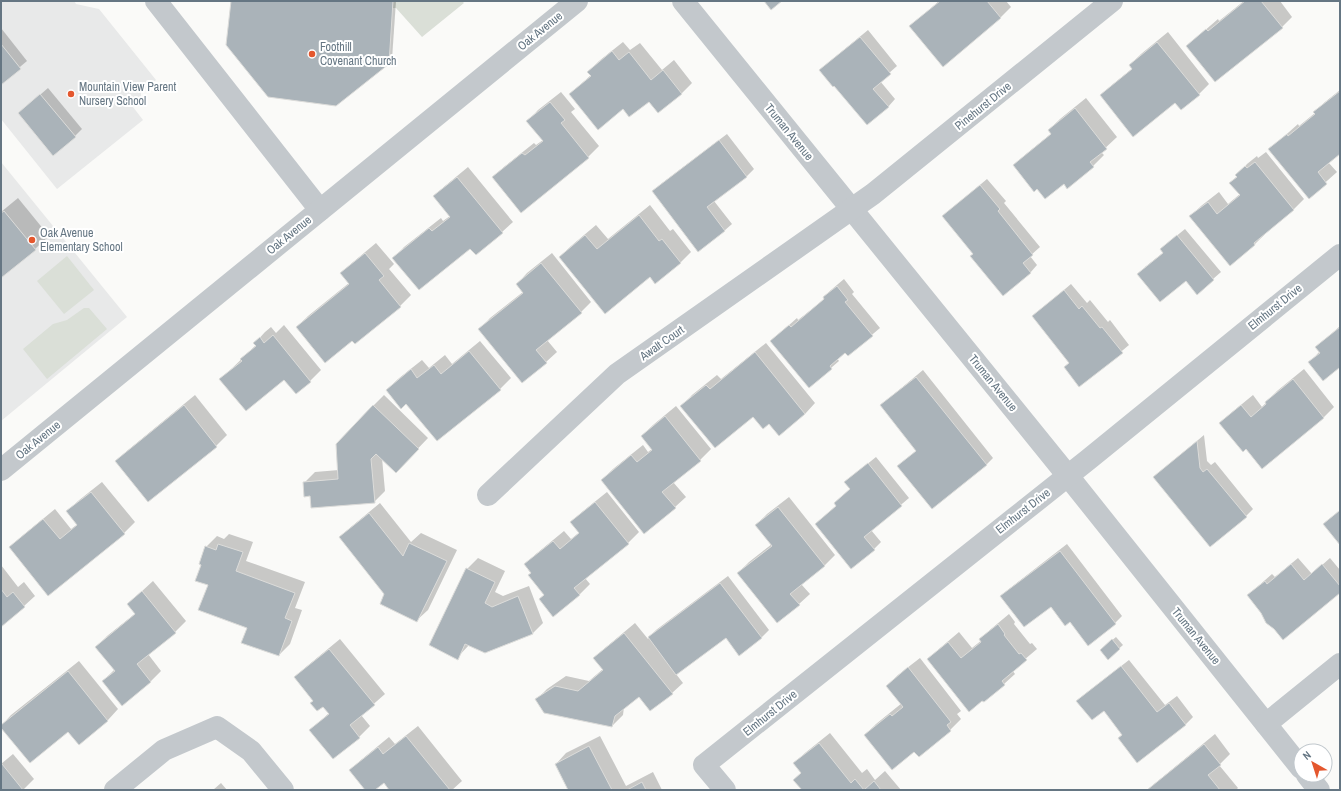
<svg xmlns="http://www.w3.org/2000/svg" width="1341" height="791" viewBox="0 0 1341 791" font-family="'Archivo Narrow',sans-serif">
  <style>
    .built { fill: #e8e9e9 }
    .green { fill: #dadfd7 }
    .shadow { fill: #0003 }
    .building { fill: #aab3b9; stroke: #dcdcda }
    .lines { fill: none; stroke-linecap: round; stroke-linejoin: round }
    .minor { stroke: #c3c8cc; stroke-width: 22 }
    .poi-dot { fill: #e4572e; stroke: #fff; stroke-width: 1.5 }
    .labels { text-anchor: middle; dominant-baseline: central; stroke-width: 4; stroke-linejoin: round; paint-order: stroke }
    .street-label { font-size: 12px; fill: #657683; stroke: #fff }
    .poi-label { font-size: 12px; fill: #657683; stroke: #fff; text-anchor: start }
  </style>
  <rect width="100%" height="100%" fill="#fafaf8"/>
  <g class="built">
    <polygon points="1,1 74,1 76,4 99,9 156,80 141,92 141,100 133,107 143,120 57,189 1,119"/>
    <polygon points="1,162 127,317 1,421"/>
  </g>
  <g class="green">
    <polygon points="393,1 462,1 464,3 422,37 396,8 393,8"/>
    <polygon points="67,256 94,290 64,314 37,281"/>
    <polygon points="84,308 89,308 107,329 47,379 23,349 53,324 67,320"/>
  </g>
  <g class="shadow">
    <polygon points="232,1 396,1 392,59 388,63"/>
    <polygon points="939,1 1006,1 1011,7 1000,18 911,26"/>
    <polygon points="1244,1 1280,1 1292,17 1282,27 1187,46 1218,19 1219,21"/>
    <polygon points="1,28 27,61 1,83"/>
    <polygon points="868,30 897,66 880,81 895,99 888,107 828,63"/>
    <polygon points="1168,32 1209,84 1199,94 1176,102 1101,95 1112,85 1133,68 1130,65 1141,54"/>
    <polygon points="623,42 630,50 640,43 662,70 674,60 692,83 682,93 658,112 649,100 623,108 570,94 591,75 589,72 599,61"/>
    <polygon points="48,88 82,129 75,136 19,113"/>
    <polygon points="1340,90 1340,152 1328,162 1337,172 1309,197 1270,149 1298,124 1299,126 1315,113 1325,102"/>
    <polygon points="561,92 575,109 571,112 599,146 588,157 521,212 493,177 504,167 534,143 536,145 543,140 528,121 538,110"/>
    <polygon points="1086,98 1117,137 1101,152 1104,155 1093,166 1064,182 1037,188 1014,165 1025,155 1052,133 1049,130 1060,119"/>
    <polygon points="727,134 754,169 747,176 714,201 732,224 724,231 654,191 661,184"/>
    <polygon points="1266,152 1304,199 1293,210 1265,233 1265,234 1255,244 1230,265 1191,216 1201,206 1219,192 1228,204 1240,194 1231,183 1247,164 1257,156 1258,158"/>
    <polygon points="468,167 513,222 502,232 471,247 394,258 404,247 441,218 443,221 450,216 434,196 445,186"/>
    <polygon points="987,179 1006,201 1004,203 1040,247 1030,256 1037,265 1030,273 974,253 951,209"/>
    <polygon points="18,198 49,236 35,249 1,277 1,212"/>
    <polygon points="650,205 670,231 673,229 691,252 681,262 655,283 650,276 560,257 571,246 596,225 608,239"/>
    <polygon points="1185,229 1221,272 1213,279 1186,279 1145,267 1164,252 1169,242"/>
    <polygon points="376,243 394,264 389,269 411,295 400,306 355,342 353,339 297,327 308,316 349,283 341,273 352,263"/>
    <polygon points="552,253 591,302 581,312 547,340 557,352 546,362 480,329 490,318 523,292 517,284 527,273"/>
    <polygon points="844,279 854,292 852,294 880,328 848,355 845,352 837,358 839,361 809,387 771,341 797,318 798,320 825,299 824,297 831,290"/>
    <polygon points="1071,284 1087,303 1090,300 1108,322 1110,320 1129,345 1080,386 1070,363 1033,316"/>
    <polygon points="284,325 321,370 310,381 296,393 285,379 221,379 256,345 255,343 265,332 271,327 276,333"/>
    <polygon points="1340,326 1340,368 1310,362 1320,351 1317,347"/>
    <polygon points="480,341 511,378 500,389 437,440 407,403 387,390 398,379 422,360 429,368 445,355 452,364"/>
    <polygon points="766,343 815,403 805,414 769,422 753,415 682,406 692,395 717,375 721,379"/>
    <polygon points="1304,369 1334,407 1324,417 1262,467 1246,448 1220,423 1231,413 1253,395 1262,407 1277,391"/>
    <polygon points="923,370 993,458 986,465 899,466 917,450 881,405"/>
    <polygon points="195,395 227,435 216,446 148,501 116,461 127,451"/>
    <polygon points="384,395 428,438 406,461 382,458 385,491 374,502 311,495 304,483 315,472 339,470 373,406"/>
    <polygon points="676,406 711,449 700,460 673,482 686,497 675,507 602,480 613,469 643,445 648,452 652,449 642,436 653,425"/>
    <polygon points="1204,435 1207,461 1211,465 1215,462 1253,509 1246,516 1154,477"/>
    <polygon points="876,457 909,498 871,530 881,542 874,549 816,524 837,505 835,503 850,489 845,482"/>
    <polygon points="102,482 135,522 124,533 10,547 21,537 55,509 71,529 78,524 68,512 78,501"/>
    <polygon points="607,492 639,532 628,543 585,578 590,584 579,595 545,594 525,565 536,554 564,531 571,539 580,532 572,522 582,512"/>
    <polygon points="789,497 835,555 824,566 801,584 810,594 799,604 738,573 749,562 772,544 756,525 767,514"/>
    <polygon points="380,503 411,542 421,533 457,550 428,610 417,620 386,594 340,537 351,527"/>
    <polygon points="229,534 253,542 246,561 305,582 295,608 302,610 290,644 279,655 248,627 209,585 202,564 206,547 217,536 224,539"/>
    <polygon points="1067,544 1122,616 1115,623 1070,621 1051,606 1001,596 1009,589"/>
    <polygon points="478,558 505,571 495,592 503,596 529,586 543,623 533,633 469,645 457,658 467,569"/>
    <polygon points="1298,558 1312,574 1330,558 1340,570 1340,592 1275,628 1248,595 1272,574 1275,577"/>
    <polygon points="1,565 18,587 24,582 35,596 24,606 1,625"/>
    <polygon points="728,576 769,630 762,637 740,654 726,636 676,674 683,683 672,693 639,695 624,707 623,715 612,726 536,700 547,689 566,676 589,681 603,669 594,658 605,648 635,623 648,639 656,630"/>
    <polygon points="153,581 186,621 175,632 148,654 161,671 151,681 122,704 103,681 115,669 97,647 107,636 136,613 128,604"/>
    <polygon points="1009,614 1015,622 1014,624 1030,644 1032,643 1037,649 1012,670 1015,674 1004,684 928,660 939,649 959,632 972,648 982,640 981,639 991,629"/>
    <polygon points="1116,637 1123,645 1108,658 1104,647"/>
    <polygon points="340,639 385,694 361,715 370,726 359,737 333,758 311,730 329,713 323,705 314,701 295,677 306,667"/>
    <polygon points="920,658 961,711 957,714 961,719 950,730 919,755 915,750 865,735 876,724 902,703 887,686 898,675"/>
    <polygon points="1129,660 1165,705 1177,696 1193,717 1186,724 1137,761 1123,735 1104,710 1085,694"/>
    <polygon points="79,661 118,709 108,720 79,743 68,730 1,726 11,715"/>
    <polygon points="418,726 462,781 452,790 391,790 384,782 374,790 366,790 351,770 361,760 389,737 395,744"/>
    <polygon points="830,733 862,773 867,769 875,780 885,771 901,790 803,790 802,773 795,764 805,753"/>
    <polygon points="1215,734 1230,754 1219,765 1238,788 1236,790 1147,790"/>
    <polygon points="600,736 626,786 653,772 662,790 569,790 556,764 566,753"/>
    <polygon points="13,754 34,779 23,790 1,790 1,764"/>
    <polygon points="221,783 227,790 213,790"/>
  </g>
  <g class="building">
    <polygon points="231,1 393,1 389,64 336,106 268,97 226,45"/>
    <polygon points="764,1 782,1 771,10"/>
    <polygon points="940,1 987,1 1001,18 943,67 909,26"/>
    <polygon points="1245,1 1261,1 1283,28 1215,82 1186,46 1206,29 1208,31"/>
    <polygon points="860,37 891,74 873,89 889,107 867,125 834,86 833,87 819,70"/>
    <polygon points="1157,42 1200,95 1181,110 1175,103 1133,137 1100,95 1132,69 1129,65"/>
    <polygon points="1,44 21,69 1,85"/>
    <polygon points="612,51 619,60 629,52 651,80 663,70 682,94 658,113 649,102 629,117 623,109 598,130 569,94 591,76 587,72"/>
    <polygon points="1340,91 1340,154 1318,172 1327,184 1309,199 1268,149 1287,134 1288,136 1315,114 1313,112"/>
    <polygon points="40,94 76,137 53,156 18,113"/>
    <polygon points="550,102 565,120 561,123 589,158 521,213 492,177 522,153 525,155 543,141 526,121"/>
    <polygon points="1075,108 1107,149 1090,162 1094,167 1067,189 1064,184 1045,199 1037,189 1034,192 1013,165 1051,134 1048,130"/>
    <polygon points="719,140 747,177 707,207 725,231 698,252 652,191"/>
    <polygon points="1255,162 1294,210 1254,243 1255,245 1230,266 1189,216 1208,202 1217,214 1240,195 1229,183 1237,177 1235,175 1245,166 1247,168"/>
    <polygon points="457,177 503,233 476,255 470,249 419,290 392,258 429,228 432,231 450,217 433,196"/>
    <polygon points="980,185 1000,209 998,211 1033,255 1023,263 1031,273 1003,296 970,256 973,254 942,216"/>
    <polygon points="4,211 36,250 1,278 1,213"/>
    <polygon points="639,215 659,241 662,239 681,263 655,284 650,277 605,314 559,257 585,235 597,249"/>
    <polygon points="1177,235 1214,280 1197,295 1186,281 1160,302 1137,274 1163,253 1160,249"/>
    <polygon points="365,253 384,276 379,280 401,307 355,344 352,341 325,363 296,327 349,284 340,273"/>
    <polygon points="541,263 582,313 536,350 547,363 522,383 478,329 523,293 516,284"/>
    <polygon points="837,286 848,300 845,302 873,336 848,356 845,353 830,366 832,369 809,388 770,341 789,325 791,327 824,299 823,297"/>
    <polygon points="1064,290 1079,309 1082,306 1100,328 1102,327 1123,353 1079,387 1064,367 1069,363 1032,316"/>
    <polygon points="1340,327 1340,369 1339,368 1323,381 1308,362 1320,353 1315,347"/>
    <polygon points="273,335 311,382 296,394 284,380 246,411 219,379 242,361 240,359 256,346 253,343 260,337 264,343"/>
    <polygon points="469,351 501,390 437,441 406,404 401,409 386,390 411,369 417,378 434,365 441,374"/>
    <polygon points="755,352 805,414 779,436 769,424 763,429 753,417 715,448 680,406 706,385 710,389"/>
    <polygon points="916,377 987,465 932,509 897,466 916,451 880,405"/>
    <polygon points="1293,379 1324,418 1262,469 1246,449 1243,452 1219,423 1241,405 1251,417 1266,404 1265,402"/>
    <polygon points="184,405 217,447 148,502 115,461"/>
    <polygon points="373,405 419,449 396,473 376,454 371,459 375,503 311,508 310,496 304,497 303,482 338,479 336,444"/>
    <polygon points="665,416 701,461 662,492 676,508 644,534 601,480 631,455 637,462 652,450 641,436"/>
    <polygon points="1197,441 1200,468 1203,472 1207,469 1247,517 1210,547 1153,477"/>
    <polygon points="868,463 902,506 864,537 875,550 851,569 815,524 836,506 834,503 850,489 844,482"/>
    <polygon points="91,492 125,534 48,596 9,547 43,519 60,539 77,525 66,511"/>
    <polygon points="595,502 629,544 574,588 580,595 553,617 539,599 544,595 528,575 531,573 524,564 553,541 560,549 579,533 570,522"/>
    <polygon points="778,507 825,566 790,594 800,605 777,623 737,573 772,546 755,525"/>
    <polygon points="1339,511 1340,513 1340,545 1323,524"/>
    <polygon points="369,513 403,556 409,543 447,561 417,622 380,604 384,594 339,537"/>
    <polygon points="218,544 243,552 236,571 295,593 285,618 292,621 279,656 241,643 247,628 198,610 208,585 195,581 201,565 199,564 205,546 216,550"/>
    <polygon points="1060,551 1116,624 1088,646 1070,622 1065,626 1051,607 1024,627 1000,596"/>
    <polygon points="1291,564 1304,580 1322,564 1340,586 1340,593 1283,640 1274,629 1266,623 1261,613 1247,595 1265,581 1267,584"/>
    <polygon points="466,568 495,582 485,603 492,607 518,596 533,634 485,653 465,644 458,660 429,645"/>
    <polygon points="720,583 762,638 739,656 726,638 676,675 648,637"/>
    <polygon points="1,589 7,597 13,592 25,607 1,627"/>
    <polygon points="142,591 176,633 137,664 151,682 122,706 102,681 115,671 95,647 135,614 127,604"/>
    <polygon points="998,624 1005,634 1004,635 1019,654 1021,653 1027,660 1002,681 1005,685 984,702 982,701 969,712 927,659 948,642 961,658 981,642 979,639"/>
    <polygon points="624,633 673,694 650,711 639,697 615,716 612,727 544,713 535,699 555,686 578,691 603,670 593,658"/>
    <polygon points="1112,639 1120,649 1108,660 1100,650"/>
    <polygon points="329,649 375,705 350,725 360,738 333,759 309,730 329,714 323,707 317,711 310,703 313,701 294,677"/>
    <polygon points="1121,666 1157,712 1169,703 1186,725 1137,763 1118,738 1122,735 1104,711 1092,720 1076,701"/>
    <polygon points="908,667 951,722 947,725 951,731 919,757 914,752 892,770 864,735 890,714 892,716 903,707 886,686"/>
    <polygon points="68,671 108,721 79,745 68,732 30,763 1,728 1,725"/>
    <polygon points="406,736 450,790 389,790 384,783 375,790 365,790 349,770 378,747 383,754"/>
    <polygon points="819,743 851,783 855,779 864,790 874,781 881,790 802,790 793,780 801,773 793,763"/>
    <polygon points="1204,744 1221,765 1208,775 1220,790 1147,790"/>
    <polygon points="589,746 612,790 568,790 555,764"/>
    <polygon points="2,764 23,790 1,790 1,765"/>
    <polygon points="642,782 646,790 627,790"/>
  </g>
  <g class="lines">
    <g class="minor">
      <polyline points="156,1 320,210"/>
      <polyline points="683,1 1068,476 1301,768"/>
      <polyline points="1,470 577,1"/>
      <polyline points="488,495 617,374 873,194 1112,1"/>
      <polyline points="1266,724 1340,664"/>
      <polyline points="1307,775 1319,790"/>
      <polyline points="115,790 164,750 217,727 251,751 283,790"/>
      <polyline points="725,790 704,765 1089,459 1340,255"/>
    </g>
  </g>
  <g class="poi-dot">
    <circle cx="312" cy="54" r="4"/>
    <circle cx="71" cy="94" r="4"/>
    <circle cx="32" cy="240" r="4"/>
  </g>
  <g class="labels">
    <g class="street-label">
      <text transform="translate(540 31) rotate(-39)">Oak Avenue</text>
      <text transform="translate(983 106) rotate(-39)">Pinehurst Drive</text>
      <text transform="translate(789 132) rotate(51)">Truman Avenue</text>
      <text transform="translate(289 235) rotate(-39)">Oak Avenue</text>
      <text transform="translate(1275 307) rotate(-39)">Elmhurst Drive</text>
      <text transform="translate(662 343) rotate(-35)">Awalt Court</text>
      <text transform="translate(993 383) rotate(51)">Truman Avenue</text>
      <text transform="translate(38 440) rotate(-39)">Oak Avenue</text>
      <text transform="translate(1023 511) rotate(-38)">Elmhurst Drive</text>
      <text transform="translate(1196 636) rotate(51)">Truman Avenue</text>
      <text transform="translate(770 713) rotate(-39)">Elmhurst Drive</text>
    </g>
    <g class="poi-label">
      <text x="320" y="47">Foothill<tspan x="320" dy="14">Covenant Church</tspan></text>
      <text x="79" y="87">Mountain View Parent<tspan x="79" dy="14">Nursery School</tspan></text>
      <text x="40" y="233">Oak Avenue<tspan x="40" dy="14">Elementary School</tspan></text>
    </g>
  </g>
  <rect width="1341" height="791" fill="none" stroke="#657683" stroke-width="4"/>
  <g transform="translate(1313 763) rotate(321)"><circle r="19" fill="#ffffff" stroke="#c1c8cd"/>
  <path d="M0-3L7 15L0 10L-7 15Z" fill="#e4572e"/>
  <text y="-6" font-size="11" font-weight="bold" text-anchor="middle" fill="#657683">N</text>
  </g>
</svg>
